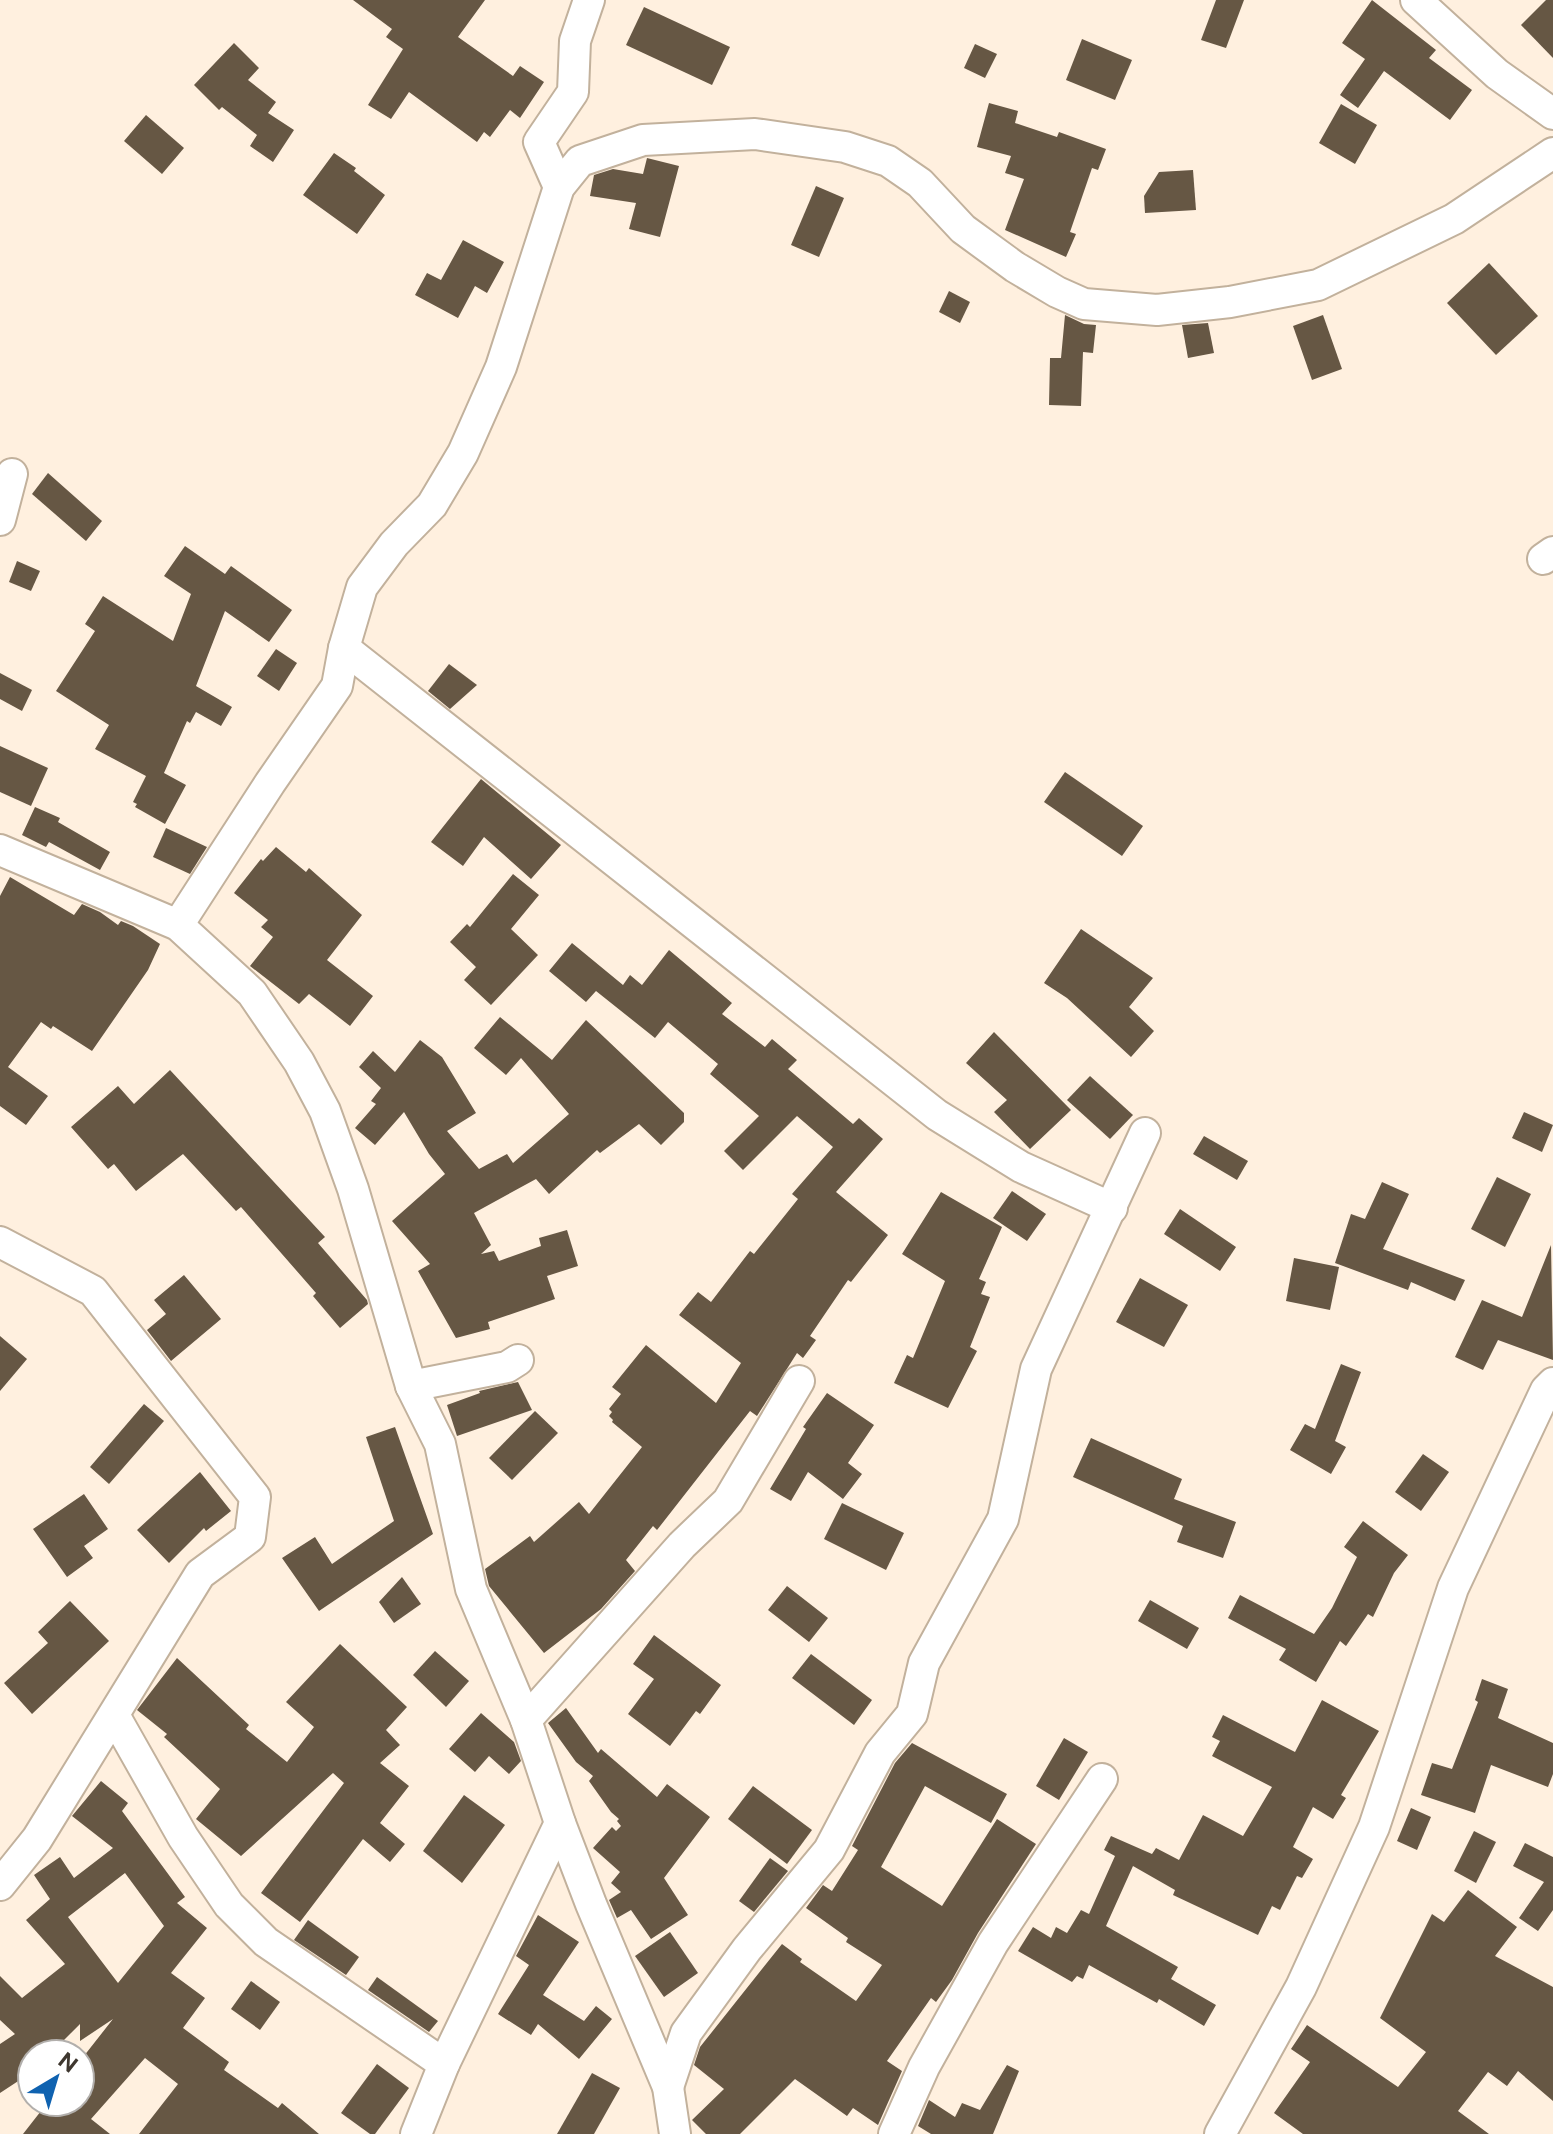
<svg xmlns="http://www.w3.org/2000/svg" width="1553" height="2134" viewBox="0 0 1553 2134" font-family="'Public Sans',sans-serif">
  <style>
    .building { fill: #665744; fill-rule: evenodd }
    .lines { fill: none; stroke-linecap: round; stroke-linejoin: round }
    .minor-casing { stroke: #c2b19c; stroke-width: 34 }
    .minor { stroke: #fff; stroke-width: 30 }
  </style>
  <rect width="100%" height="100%" fill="#fff0df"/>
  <g class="building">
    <polygon points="353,0 485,0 458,37 513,76 520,66 544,82 520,118 510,110 490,137 484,132 477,142 409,92 391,119 368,105 403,49 386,37 392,29"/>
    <polygon points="1216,0 1244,0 1226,48 1201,40"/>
    <polygon points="1372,0 1436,50 1429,58 1472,90 1450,120 1384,71 1358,108 1340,95 1365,59 1342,43"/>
    <polygon points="1546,0 1553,0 1553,58 1521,25"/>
    <polygon points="644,7 730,47 712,85 626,45"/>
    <polygon points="1082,39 1132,60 1115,100 1066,80"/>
    <polygon points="234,43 259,68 248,80 276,102 268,113 294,130 273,162 250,146 257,135 222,107 219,110 194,85"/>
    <polygon points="975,44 997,54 985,78 964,68"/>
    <polygon points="989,103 1018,111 1015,123 1057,137 1059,132 1106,149 1098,170 1092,168 1070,232 1076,234 1066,257 1005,230 1024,179 1005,173 1011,156 977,147"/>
    <polygon points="1341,104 1377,125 1355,164 1319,143"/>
    <polygon points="146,115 184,148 162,174 124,141"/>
    <polygon points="334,153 356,168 354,171 385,195 357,234 303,195"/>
    <polygon points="647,158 679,166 660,237 629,229 636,203 590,196 594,175 613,169 643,174"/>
    <polygon points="1193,170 1196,210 1145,213 1144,196 1159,172"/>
    <polygon points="816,186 844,198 819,257 791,245"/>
    <polygon points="463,240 504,262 487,293 475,286 458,318 415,295 427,273 441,280"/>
    <polygon points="1489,263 1538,316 1496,355 1447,303"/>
    <polygon points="949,291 970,302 960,323 939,312"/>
    <polygon points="1065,315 1084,324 1096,325 1093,353 1083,352 1081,406 1049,405 1050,358 1061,358"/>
    <polygon points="1323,315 1342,369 1312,380 1293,326"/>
    <polygon points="1208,323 1214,353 1188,358 1182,325"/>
    <polygon points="48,473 102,521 86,541 32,494"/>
    <polygon points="185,546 225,574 231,566 292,610 269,642 225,611 196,686 232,707 221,726 196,712 190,723 187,721 164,773 186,785 165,824 135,807 137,804 133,802 146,776 95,749 109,725 56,691 95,631 85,624 103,596 173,641 191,594 164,576"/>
    <polygon points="17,561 40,571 31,591 9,582"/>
    <polygon points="276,649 297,663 279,691 257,676"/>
    <polygon points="449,664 477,685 450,709 428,691"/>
    <polygon points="0,673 32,690 22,711 0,699"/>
    <polygon points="0,746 48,768 31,806 0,792"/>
    <polygon points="1065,772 1143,826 1122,856 1044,802"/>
    <polygon points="481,779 561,845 531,879 484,837 463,866 431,842"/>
    <polygon points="35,807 60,818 58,822 110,852 100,870 49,842 46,847 22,835"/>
    <polygon points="166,828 207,847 190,874 153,857"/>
    <polygon points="276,847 306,872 309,868 362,915 327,960 373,996 350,1026 309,994 299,1004 250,966 273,937 261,927 268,920 234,893 261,859 263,861"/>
    <polygon points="513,874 539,895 511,929 538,955 491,1005 464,980 476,967 450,942 467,924 470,927"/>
    <polygon points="10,877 74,915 82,904 100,912 118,925 121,921 133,926 160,944 148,970 92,1051 53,1026 51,1029 41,1022 8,1067 48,1096 26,1125 0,1106 0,896"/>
    <polygon points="1081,929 1153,978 1129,1007 1154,1031 1131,1057 1067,998 1044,983"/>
    <polygon points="572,943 623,985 630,975 642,985 669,950 732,1003 722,1014 765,1047 772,1039 797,1060 788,1069 853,1124 859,1118 883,1139 836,1192 888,1235 851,1282 848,1280 810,1336 816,1340 803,1358 797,1353 757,1416 750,1411 657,1530 653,1526 626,1560 635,1571 601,1609 544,1653 489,1586 485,1569 530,1536 534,1542 579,1502 589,1514 642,1447 612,1422 613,1420 609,1416 612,1412 609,1409 621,1394 612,1387 646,1345 716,1403 741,1363 679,1315 698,1292 711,1302 750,1251 754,1254 798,1199 792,1194 833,1147 797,1116 743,1170 724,1151 759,1116 710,1074 718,1064 668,1022 655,1038 596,991 586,1002 549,971"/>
    <polygon points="500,1017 552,1060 586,1020 684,1113 684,1122 661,1145 639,1124 600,1153 597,1150 549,1194 536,1179 474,1213 491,1245 481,1254 494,1251 499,1261 541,1246 539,1238 567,1230 578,1266 547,1276 555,1299 488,1322 490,1329 456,1338 418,1271 430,1264 392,1221 445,1174 429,1154 404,1112 375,1145 355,1128 376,1104 371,1101 381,1088 359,1067 373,1051 395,1072 420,1040 442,1057 476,1113 447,1131 479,1169 507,1154 513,1163 569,1114 521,1058 506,1075 474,1048"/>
    <polygon points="994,1032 1071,1110 1030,1149 994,1112 1007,1100 966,1063"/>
    <polygon points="170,1070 325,1237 318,1243 367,1300 368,1304 340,1328 313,1296 316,1293 241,1207 236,1211 183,1154 136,1191 114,1164 108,1169 71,1127 118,1086 134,1104"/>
    <polygon points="1090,1076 1133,1115 1110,1139 1067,1100"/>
    <polygon points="1524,1112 1553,1125 1542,1152 1512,1138"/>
    <polygon points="1204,1136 1248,1161 1237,1180 1193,1154"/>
    <polygon points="1497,1177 1531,1194 1505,1247 1471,1229"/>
    <polygon points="1382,1182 1409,1194 1383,1249 1465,1280 1455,1301 1411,1282 1408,1290 1335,1263 1351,1214 1365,1219"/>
    <polygon points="1012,1191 1046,1214 1027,1241 993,1218"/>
    <polygon points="941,1192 1002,1227 979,1279 986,1282 981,1294 990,1297 970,1347 977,1351 948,1408 894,1383 907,1355 913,1358 945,1281 902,1254"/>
    <polygon points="1180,1209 1236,1247 1220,1271 1164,1234"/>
    <polygon points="1551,1245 1553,1360 1498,1340 1483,1370 1455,1357 1482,1300 1522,1317"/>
    <polygon points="1294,1258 1339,1267 1330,1310 1286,1301"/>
    <polygon points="184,1275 221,1319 171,1361 147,1330 166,1314 154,1300"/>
    <polygon points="1140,1278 1188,1305 1164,1347 1116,1322"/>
    <polygon points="0,1336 27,1359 0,1391"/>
    <polygon points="1341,1364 1361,1372 1335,1441 1346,1447 1331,1474 1290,1450 1305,1424 1315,1429"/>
    <polygon points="518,1382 532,1410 457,1436 447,1405 480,1393 479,1391"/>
    <polygon points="827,1393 874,1425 848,1463 862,1474 843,1499 808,1472 791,1501 770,1489 806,1429 803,1427"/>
    <polygon points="144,1404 164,1421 109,1484 90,1467"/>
    <polygon points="535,1411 558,1433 512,1480 489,1458"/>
    <polygon points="395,1427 433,1534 319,1611 282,1558 315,1537 332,1564 394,1521 366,1437"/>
    <polygon points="1091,1438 1182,1479 1174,1499 1236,1522 1223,1558 1177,1542 1183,1526 1073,1477"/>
    <polygon points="1423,1454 1449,1472 1421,1511 1395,1492"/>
    <polygon points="200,1472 231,1511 206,1531 204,1528 169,1563 137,1530"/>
    <polygon points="84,1494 108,1529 84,1546 93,1558 67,1577 33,1529"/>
    <polygon points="842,1503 904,1533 886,1570 824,1539"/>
    <polygon points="1363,1521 1408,1555 1394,1573 1373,1617 1368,1614 1346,1646 1340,1641 1316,1682 1279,1660 1286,1649 1228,1618 1240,1595 1314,1634 1332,1608 1357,1557 1344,1547"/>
    <polygon points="402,1577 421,1604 394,1623 379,1602"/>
    <polygon points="787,1586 828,1618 809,1642 768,1610"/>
    <polygon points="1150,1600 1199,1628 1187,1649 1138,1621"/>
    <polygon points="70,1601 109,1641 32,1714 4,1683 48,1643 38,1632"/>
    <polygon points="654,1635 721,1685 700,1714 696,1711 670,1746 628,1714 654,1679 633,1664"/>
    <polygon points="340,1644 407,1707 386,1730 400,1745 380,1763 409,1786 380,1823 405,1844 390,1862 363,1839 300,1922 261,1893 344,1783 333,1773 241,1856 196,1819 220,1789 164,1737 167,1734 137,1710 177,1658 249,1725 246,1729 287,1762 314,1727 286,1702"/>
    <polygon points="435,1651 469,1681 446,1707 413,1675"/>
    <polygon points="811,1654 872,1700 854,1725 792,1678"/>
    <polygon points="1482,1679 1508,1689 1498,1718 1553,1743 1553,1774 1548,1787 1491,1765 1475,1813 1421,1795 1432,1763 1452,1769 1478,1702 1475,1700"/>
    <polygon points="1322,1700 1379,1731 1341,1795 1346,1798 1333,1819 1313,1807 1293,1847 1313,1859 1302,1878 1297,1876 1280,1910 1272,1906 1258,1935 1173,1895 1175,1890 1133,1866 1106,1926 1178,1967 1171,1979 1216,2005 1204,2026 1159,1999 1157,2003 1089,1965 1083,1979 1077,1976 1072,1982 1018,1951 1033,1927 1051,1938 1056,1927 1067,1933 1081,1910 1089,1914 1115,1856 1104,1850 1111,1836 1152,1854 1156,1848 1179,1860 1203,1815 1243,1836 1272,1787 1212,1756 1220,1741 1212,1737 1223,1715 1295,1752"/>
    <polygon points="566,1708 598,1753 601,1749 657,1797 667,1784 710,1817 664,1878 688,1915 651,1939 631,1910 617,1918 609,1900 621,1892 611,1883 620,1872 593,1848 612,1827 616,1831 621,1826 617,1821 619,1819 611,1812 589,1781 593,1776 576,1762 548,1723"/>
    <polygon points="481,1713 514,1742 521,1761 509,1774 489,1756 475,1772 449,1749"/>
    <polygon points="1064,1738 1088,1752 1059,1800 1036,1786"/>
    <polygon points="912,1743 1007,1794 991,1823 925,1786 881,1867 942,1906 997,1819 1036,1844 978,1933 952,1980 936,2002 931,1998 887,2061 902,2071 878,2125 853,2108 847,2116 795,2079 740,2134 706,2134 692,2120 724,2089 694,2065 700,2047 782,1944 802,1959 800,1962 856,2001 882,1965 846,1942 848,1938 806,1908 823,1885 832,1891 858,1850 852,1846 895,1763"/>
    <path d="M101,1781L128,1803L122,1811L185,1897L177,1903L207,1928L171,1973L205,1998L183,2028L229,2062L224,2070L278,2108L282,2103L319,2134H139L178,2084L145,2058L91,2119L110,2134H23L48,2102H80V2061L113,2019L80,2041V2024L50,2054H32V2072L0,2093V2044L15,2034L0,2020V1976L22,1998L65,1964L26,1920L50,1899L34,1875L60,1857L74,1878L113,1848L72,1816ZM125,1873L164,1926L118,1983L68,1917Z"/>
    <polygon points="753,1786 812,1830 787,1864 728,1819"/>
    <polygon points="464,1795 505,1825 462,1883 423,1851"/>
    <polygon points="1411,1808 1431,1817 1417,1850 1397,1841"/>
    <polygon points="1474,1831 1496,1842 1476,1883 1454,1871"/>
    <polygon points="1525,1843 1553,1857 1553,1910 1538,1931 1519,1918 1544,1882 1513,1866"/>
    <polygon points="770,1858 788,1871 754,1912 739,1901"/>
    <polygon points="1468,1890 1517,1927 1495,1956 1553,1987 1553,2101 1518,2071 1507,2086 1488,2072 1458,2111 1489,2134 1303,2134 1274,2113 1310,2062 1291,2049 1307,2025 1398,2087 1426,2052 1380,2018 1432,1914 1444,1922"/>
    <polygon points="538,1915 579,1942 543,1995 584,2021 596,2006 612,2019 579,2059 538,2024 531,2035 498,2014 529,1965 516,1956"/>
    <polygon points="308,1920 359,1957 346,1975 294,1940"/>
    <polygon points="670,1932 698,1973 664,1997 635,1956"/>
    <polygon points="377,1977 438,2021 429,2032 368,1990"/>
    <polygon points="251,1981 280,2002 260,2030 231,2009"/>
    <polygon points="377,2064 409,2088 375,2134 370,2134 341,2113"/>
    <polygon points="1007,2065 1019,2071 993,2134 931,2134 918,2126 929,2100 955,2117 962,2103 980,2110"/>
    <polygon points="592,2073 620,2088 594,2134 557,2134"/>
  </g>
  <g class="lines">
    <g class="minor-casing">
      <g id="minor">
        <polyline points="1416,0 1497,74 1553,114"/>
        <polyline points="559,187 539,142 573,92 575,41 589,0"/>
        <polyline points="0,520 12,474"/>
        <polyline points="1543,559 1553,552"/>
        <polyline points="344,648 937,1115 1021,1167 1112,1208"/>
        <polyline points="0,850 178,925 252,993 299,1062 325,1111 353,1189 411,1386 440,1444 471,1589 526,1720 560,1823 591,1904 668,2087 675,2134"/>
        <polyline points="178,925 270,783 337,686 344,648 362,587 394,544 432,505 463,453 501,367 559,187 580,161 643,140 755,134 845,147 888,161 920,183 963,229 1015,267 1057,292 1084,304 1157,310 1230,302 1318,285 1454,219 1553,153"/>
        <polyline points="0,1242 93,1291 255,1497 250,1537 200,1574 37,1839 0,1885"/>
        <polyline points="411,1386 507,1367 518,1360"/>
        <polyline points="114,1715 183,1837 229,1905 266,1942 444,2064"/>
        <polyline points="526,1720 682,1545 728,1501 799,1381"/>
        <polyline points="668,2087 686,2033 747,1949 829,1850 880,1753 912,1714 924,1663 1003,1519 1036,1369 1145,1133"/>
        <polyline points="416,2134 444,2064 560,1823"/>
        <polyline points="894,2134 924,2067 993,1943 1102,1779"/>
        <polyline points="1220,2134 1301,1987 1374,1827 1453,1588 1546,1390 1553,1383"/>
      </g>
    </g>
    <use href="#minor" class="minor"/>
  </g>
  <g transform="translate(56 2078) rotate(38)"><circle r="38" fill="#ffffff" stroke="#b2afac" stroke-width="2"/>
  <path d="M0-6L14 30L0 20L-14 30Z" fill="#0f62b0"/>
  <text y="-12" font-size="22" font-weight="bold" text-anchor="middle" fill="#3e372f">N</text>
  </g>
</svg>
